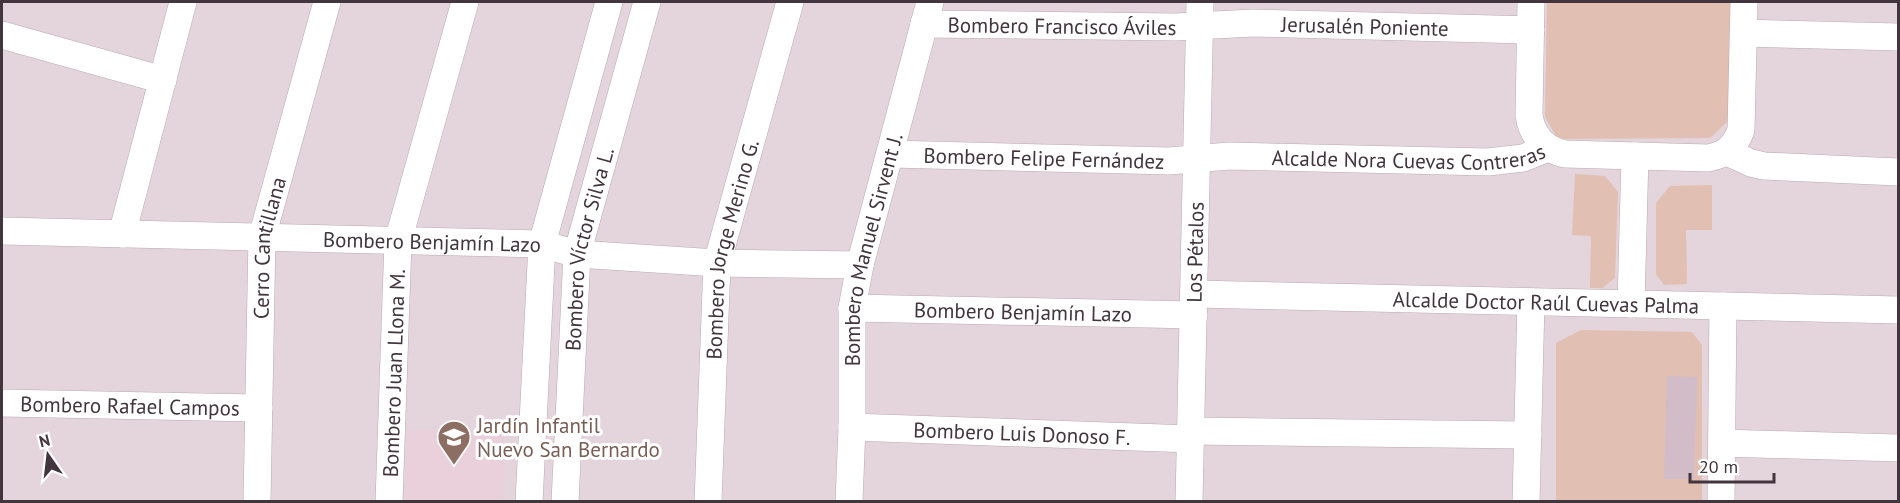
<svg xmlns="http://www.w3.org/2000/svg" width="1900" height="503" viewBox="0 0 1900 503" font-family="'PT Sans',sans-serif">
  <style>
    .residential { fill: #e4d4db }
    .education { fill: #e9d0db }
    .green { fill: #e1bfb2 }
    .building { fill: #d1bcc8 }
    .lines { fill: none; stroke-linecap: round; stroke-linejoin: round }
    .street-casing { stroke: #bba9b2; stroke-width: 28 }
    .street { stroke: #fff; stroke-width: 27 }
    .labels { text-anchor: middle; dominant-baseline: central; stroke-width: 6; stroke-linejoin: round; paint-order: stroke }
    .street-label { font-size: 21px; fill: #42353d; stroke: #fff }
    .education-label { font-size: 21px; fill: #785e54; stroke: #fff; text-anchor: start }
  </style>
  <rect width="100%" height="100%" fill="#f1e5ea"/>
  <rect class="residential" x="2" y="2" width="1896" height="499"/>
  <polygon class="education" points="406,430 504,431 503,501 405,501"/>
  <g class="green">
    <polygon points="1547,2 1731,2 1728,121 1710,138 1558,139 1545,117"/>
    <polygon points="1575,174 1605,176 1618,192 1615,278 1602,288 1590,288 1591,236 1572,235"/>
    <polygon points="1712,185 1712,230 1686,230 1687,284 1664,285 1656,274 1656,203 1670,186"/>
    <polygon points="1581,330 1692,332 1702,345 1702,501 1556,502 1556,343"/>
  </g>
  <polygon class="building" points="1667,376 1697,377 1694,479 1664,479"/>
  <g class="lines">
    <g class="street-casing">
      <g id="street">
        <path d="M1531,2L1529,115C1532,136 1545,150 1565,154L1708,158C1725,155 1735,147 1741,130L1744,2"/>
        <path id="s1" d="M924,24L1175,27L1253,23L1531,30"/>
        <polyline points="1744,33 1898,37"/>
        <polyline points="2,35 163,80"/>
        <polyline points="1727,152 1751,163 1764,166 1898,172"/>
        <path id="s2" d="M891,154L1169,161L1229,156L1488,162L1523,158L1548,148"/>
        <path id="s3" d="M2,231L542,244L577,254L717,263L860,265"/>
        <polyline points="122,234 183,2"/>
        <path id="s4" d="M1195,294L1898,310"/>
        <polyline points="1631,304 1635,156"/>
        <path id="s5" d="M852,308L1194,315"/>
        <path id="s6" d="M2,403L259,408"/>
        <path id="s7" d="M852,427L1191,439"/>
        <polyline points="1191,431 1528,435"/>
        <polyline points="1722,443 1898,448"/>
        <path id="s8" d="M257,502L262,237L327,2"/>
        <path id="s9" d="M389,502L398,241L465,2"/>
        <polyline points="529,502 542,244 609,2"/>
        <path id="s10" d="M565,502L577,254L647,2"/>
        <path id="s11" d="M708,502L717,263L790,2"/>
        <path id="s12" d="M849,502L852,427V308L860,265L930,2"/>
        <path id="s13" d="M1189,502L1200,2"/>
        <polyline points="1526,502 1531,302"/>
        <polyline points="1721,502 1723,306"/>
      </g>
    </g>
    <use href="#street" class="street"/>
  </g>
  <defs>
    <g id="school-pin" transform="scale(1.725)"><path d="M0 17L-7.5 6A9.5 9.5 0 1 1 7.5 6Z" fill="#8d6e63" stroke="#fff"/><path d="M0-5L7-2L0 1L-7-2ZM-4 1L0 2.5L4 1V4Q0 6-4 4Z" fill="#fff"/></g>
  </defs>
  <g fill-rule="evenodd">
    <use href="#school-pin" x="454" y="437"/>
  </g>
  <g class="labels">
    <g class="street-label">
      <text stroke="none"><textPath href="#s1" startOffset="138">Bombero Francisco Áviles</textPath></text>
      <text stroke="none"><textPath href="#s1" startOffset="441">Jerusalén Poniente</textPath></text>
      <text stroke="none"><textPath href="#s2" startOffset="518">Alcalde Nora Cuevas Contreras</textPath></text>
      <text stroke="none"><textPath href="#s2" startOffset="153">Bombero Felipe Fernández</textPath></text>
      <text stroke="none"><textPath href="#s3" startOffset="430">Bombero Benjamín Lazo</textPath></text>
      <text stroke="none"><textPath href="#s8" startOffset="255">Cerro Cantillana</textPath></text>
      <text stroke="none"><textPath href="#s10" startOffset="255">Bombero Víctor Silva L.</textPath></text>
      <text stroke="none"><textPath href="#s11" startOffset="255">Bombero Jorge Merino G.</textPath></text>
      <text stroke="none"><textPath href="#s12" startOffset="255">Bombero Manuel Sirvent J.</textPath></text>
      <text stroke="none"><textPath href="#s13" startOffset="250">Los Pétalos</textPath></text>
      <text stroke="none"><textPath href="#s4" startOffset="351">Alcalde Doctor Raúl Cuevas Palma</textPath></text>
      <text stroke="none"><textPath href="#s5" startOffset="171">Bombero Benjamín Lazo</textPath></text>
      <text stroke="none"><textPath href="#s9" startOffset="129">Bombero Juan Llona M.</textPath></text>
      <text stroke="none"><textPath href="#s6" startOffset="128">Bombero Rafael Campos</textPath></text>
      <text stroke="none"><textPath href="#s7" startOffset="170">Bombero Luis Donoso F.</textPath></text>
    </g>
    <g class="education-label">
      <text x="477" y="425">Jardín Infantil<tspan x="477" dy="24">Nuevo San Bernardo</tspan></text>
    </g>
  </g>
  <rect width="1900" height="503" fill="none" stroke="#42353d" stroke-width="6"/>
  <g transform="translate(48 455) rotate(346)" stroke="#ffffff" stroke-width="4.5" paint-order="stroke">
  <path d="M0-4.5L10 22L0 15L-10 22Z" fill="#42353d"/>
  <text y="-9" font-size="16" font-weight="bold" text-anchor="middle" fill="#42353d">N</text>
  </g>
  <path d="M1690 473v9h84v-9" fill="none" stroke="#42353d" stroke-width="3"/>
  <text x="1699" y="473" font-size="18" fill="#42353d" stroke="#ffffff" stroke-width="4.5" paint-order="stroke">20 m</text>
</svg>
